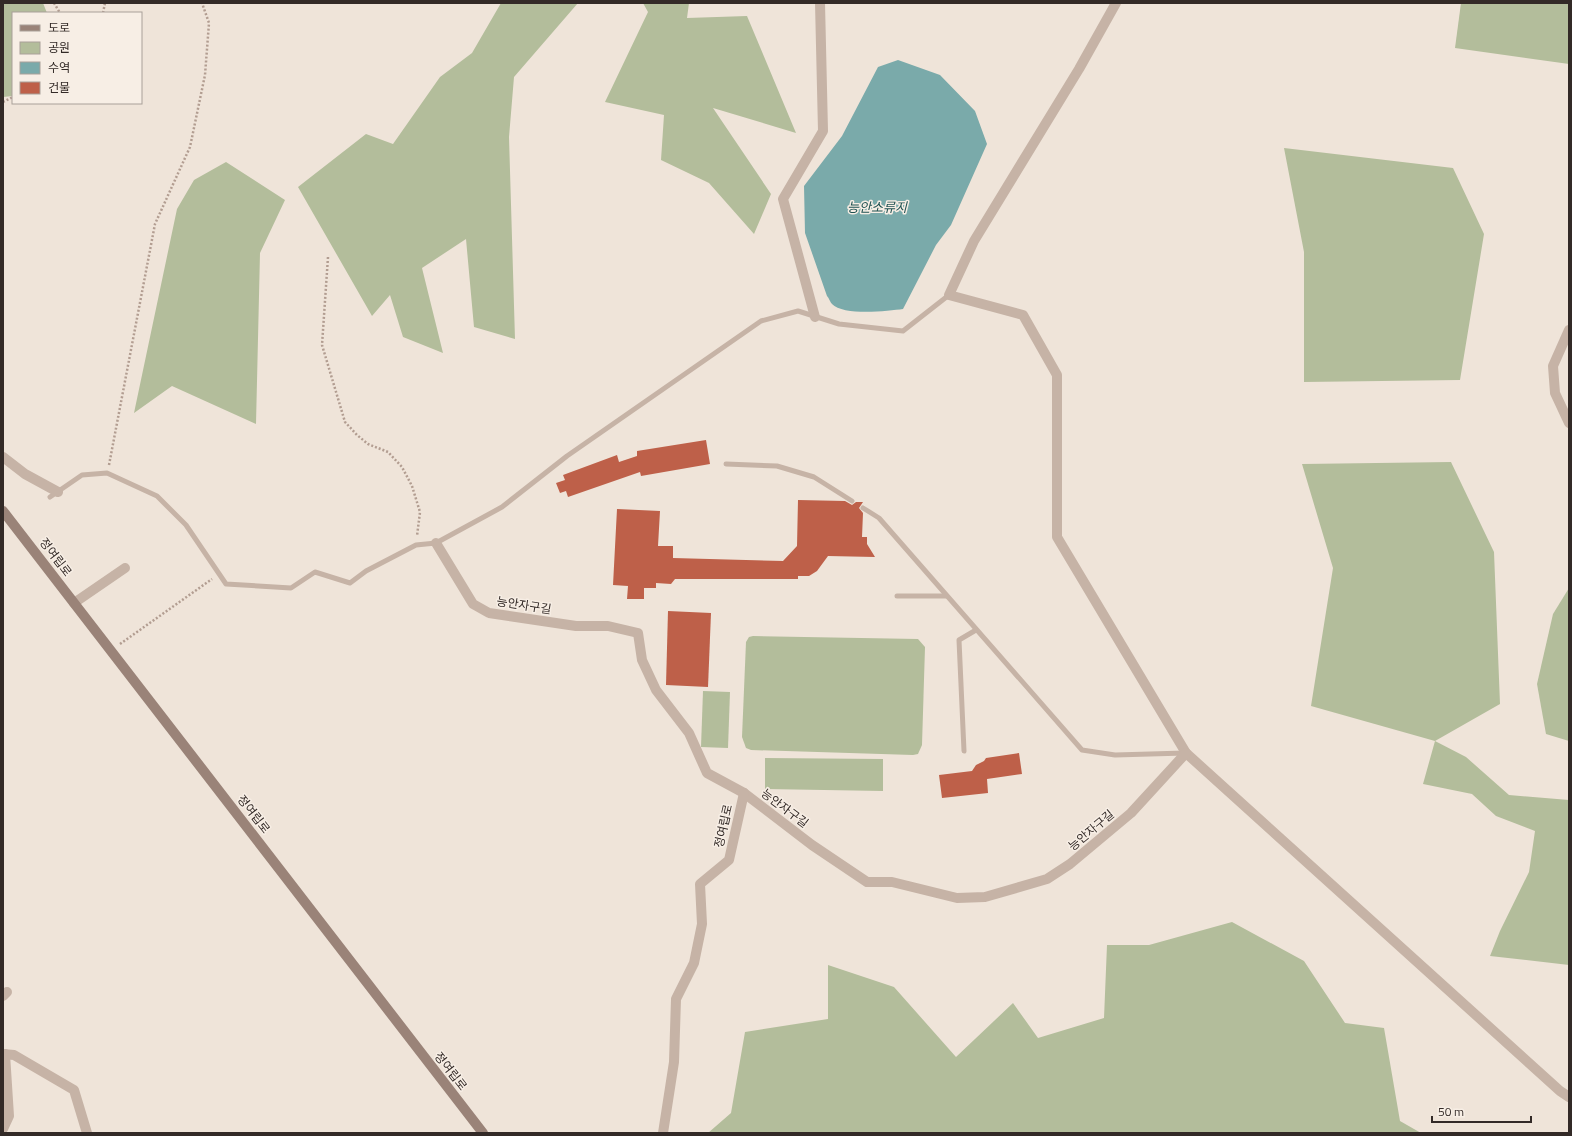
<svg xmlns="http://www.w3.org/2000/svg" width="1572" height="1136" viewBox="0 0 1572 1136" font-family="'Titillium Web','Noto Sans KR',sans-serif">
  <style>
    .green { fill: #b3bd9b }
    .water { fill: #7aaaaa }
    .building { fill: #be6049 }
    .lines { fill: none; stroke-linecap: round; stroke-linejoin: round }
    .path { stroke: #b29d91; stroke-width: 2.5; stroke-dasharray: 2 2; stroke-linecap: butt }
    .lane { stroke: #c6b3a6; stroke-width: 5 }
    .street { stroke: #c6b3a6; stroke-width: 10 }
    .secondary { stroke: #9a8378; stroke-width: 10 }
    .labels { text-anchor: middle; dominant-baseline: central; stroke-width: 3; stroke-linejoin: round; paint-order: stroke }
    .street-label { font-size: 12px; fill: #332a27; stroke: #f7eee5 }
    .water-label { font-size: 13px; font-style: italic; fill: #1f5151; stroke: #f7eee5 }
  </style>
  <rect width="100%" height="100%" fill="#efe4d9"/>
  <g class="green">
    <polygon points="3,3 43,3 47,13 13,13 13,96 3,97"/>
    <polygon points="501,3 578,3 514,77 509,137 515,339 474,327 466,239 422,268 443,353 403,337 390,295 372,316 298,187 366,134 393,144 440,77 472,53"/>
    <polygon points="643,3 689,3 687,18 747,16 796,133 713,108 771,194 754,234 709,183 661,160 664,115 605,102 648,12"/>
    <polygon points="1461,3 1569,3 1569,64 1455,48"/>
    <polygon points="1284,148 1453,168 1484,234 1460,380 1304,382 1304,252"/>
    <polygon points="226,162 285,200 260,253 256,424 172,386 134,413 177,209 194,180"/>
    <polygon points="1451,462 1494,552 1500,704 1435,741 1466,757 1509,795 1569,800 1569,965 1490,956 1500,931 1529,872 1535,831 1496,816 1472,794 1423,784 1435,741 1311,706 1333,568 1302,464"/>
    <polygon points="1569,588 1569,741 1546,734 1537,684 1553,614"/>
    <polygon points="753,636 918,639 925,647 922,745 918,754 913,755 751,750 746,748 742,737 746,642 749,637"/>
    <polygon points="703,691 730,692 728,748 701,747"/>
    <polygon points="765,758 883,759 883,791 765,789"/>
    <polygon points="1232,922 1304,961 1345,1023 1384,1028 1400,1121 1421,1133 708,1133 731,1113 745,1032 828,1019 828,965 894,987 956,1057 1013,1003 1038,1038 1104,1018 1107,945 1149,945"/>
  </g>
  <path class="water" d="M898,60L940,75L975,111L987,144L951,225L936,245L903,309C888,311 843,316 832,304C830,302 829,298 827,296L805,233L804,186L842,136L878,67Z"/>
  <g class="building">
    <polygon points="706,440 710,464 641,476 640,472 568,497 566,491 560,493 556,483 565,480 563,475 617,455 619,462 637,456 637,451"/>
    <polygon points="798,500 845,501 852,505 856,502 863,502 859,508 863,513 862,537 867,537 867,544 875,557 828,556 817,571 809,576 798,576 798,579 675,579 671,584 656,583 656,588 644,588 644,599 627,599 628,586 613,585 617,509 660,511 658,546 673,546 673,558 783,561 797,546"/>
    <polygon points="668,611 711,613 708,687 666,685"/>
    <polygon points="1019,753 1022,774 987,779 988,793 942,798 939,775 972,771 976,765 984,761 986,758"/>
  </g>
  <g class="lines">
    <g class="path">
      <polyline points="54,3 60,13"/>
      <polyline points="103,13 105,3"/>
      <polyline points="3,102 13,97"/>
      <polyline points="328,257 322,345 345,422 357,435 368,444 388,452 402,467 412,486 420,512 417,536"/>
      <polyline points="109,465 155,224 190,147 205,75 209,23 202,3"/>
      <polyline points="120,644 212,579"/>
    </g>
    <g class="lane">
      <polyline points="726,464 777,466 814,477 852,501"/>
      <polyline points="50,497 82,475 107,473 157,496 186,525 226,584 291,588 315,572 350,583 366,571 416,545 436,543 502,507 567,456 761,321 798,311 839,324 903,331 949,295"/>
      <polyline points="863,508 879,518 1082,750 1115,755 1185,753"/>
      <polyline points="897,596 946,596"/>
      <polyline points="964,751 959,640 976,630"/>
    </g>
    <g class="street">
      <polyline points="1116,3 1079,69 974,241 949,295 1023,315 1057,375 1057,537 1186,753 1560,1091 1569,1097"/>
      <polyline points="815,317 783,199 823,131 820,3"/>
      <polyline points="1569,330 1553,366 1555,393 1569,423"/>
      <polyline points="3,457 25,474 58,492"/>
      <polyline points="436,543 473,604 489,613 576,626 608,626 638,633 642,660 656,690 689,733 707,773 744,793 812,845 867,882 892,882 957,898 985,897 1047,879 1070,864 1131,813 1186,753"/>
      <polyline points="74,603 125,568"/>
      <polyline points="3,996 7,992"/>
      <polyline points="3,1054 14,1055 74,1090 87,1133"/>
      <polyline points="3,1129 9,1116 5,1054"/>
      <polyline points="663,1133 674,1062 676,999 694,963 702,924 700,884 729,860 744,793"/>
    </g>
    <polyline class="secondary" points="3,511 483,1133"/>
  </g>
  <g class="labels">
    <g class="street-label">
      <text transform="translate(56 557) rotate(53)">정여립로</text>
      <text transform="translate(524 605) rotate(9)">능안자구길</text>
      <text transform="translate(785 808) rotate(37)">능안자구길</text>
      <text transform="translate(254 814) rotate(52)">정여립로</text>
      <text transform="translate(723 826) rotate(-77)">정여립로</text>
      <text transform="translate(1091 830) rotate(-40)">능안자구길</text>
      <text transform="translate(451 1071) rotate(52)">정여립로</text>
    </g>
    <g class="water-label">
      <text x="877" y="207">능안소류지</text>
    </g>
  </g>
  <rect width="1572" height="1136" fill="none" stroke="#332a27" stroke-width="8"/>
  <rect x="12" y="12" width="130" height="92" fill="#f7eee5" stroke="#a9a099"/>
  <rect x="20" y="25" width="20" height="6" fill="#9a8378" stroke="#a9a099"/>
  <text x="48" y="32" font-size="12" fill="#332a27">도로</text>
  <rect x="20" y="42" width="20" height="12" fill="#b3bd9b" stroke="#a9a099"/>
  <text x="48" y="52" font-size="12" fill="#332a27">공원</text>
  <rect x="20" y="62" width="20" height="12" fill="#7aaaaa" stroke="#a9a099"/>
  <text x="48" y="72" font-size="12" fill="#332a27">수역</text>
  <rect x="20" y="82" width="20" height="12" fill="#be6049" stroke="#a9a099"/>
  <text x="48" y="92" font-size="12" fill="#332a27">건물</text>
  <path d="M1432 1116v6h99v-6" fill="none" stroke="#332a27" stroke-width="2"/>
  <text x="1438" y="1116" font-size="12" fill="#332a27" stroke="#f7eee5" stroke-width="3" paint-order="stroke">50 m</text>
</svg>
